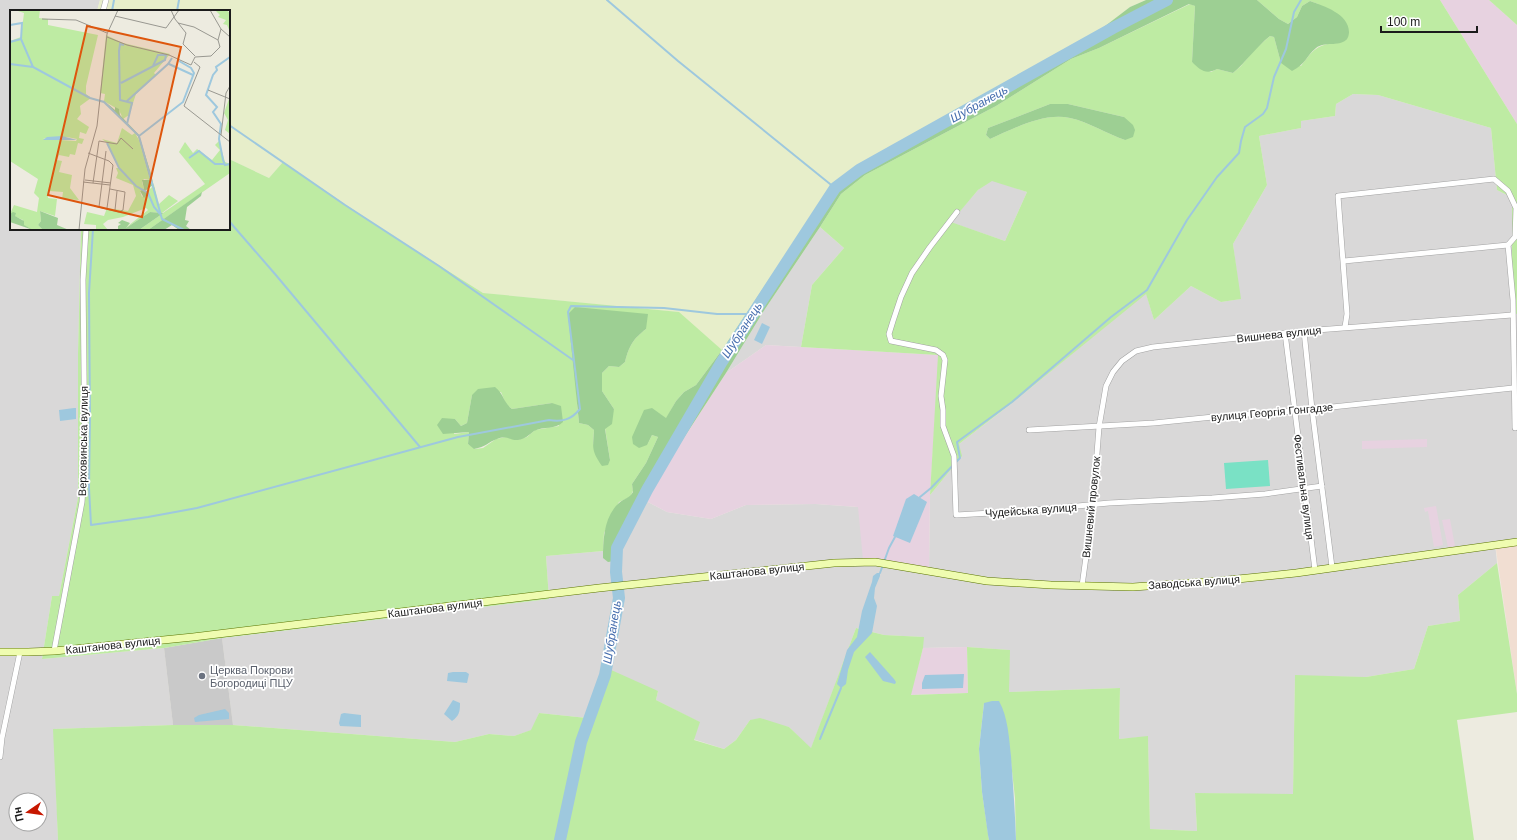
<svg xmlns="http://www.w3.org/2000/svg" width="1517" height="840" viewBox="0 0 1517 840" font-family="Arial,sans-serif">
  <style>
    .residential { fill: #d9d8d8; fill-rule: evenodd }
    .industrial { fill: #e7d2e0 }
    .religious { fill: #c9c9c9 }
    .military { fill: #f1ded2 }
    .farmland { fill: #e7eeca }
    .grass { fill: #beeba3; fill-rule: evenodd }
    .forest { fill: #9dcf93 }
    .pitch { fill: #7ae1c5 }
    .water { fill: #9ec8de }
    .lines { fill: none; stroke-linecap: round; stroke-linejoin: round }
    .stream { stroke: #9ec8de; stroke-width: 2 }
    .river { stroke: #9ec8de; stroke-width: 12 }
    .minor-casing { stroke: #a2a2a2; stroke-width: 6 }
    .secondary-casing { stroke: #5a7400; stroke-width: 8 }
    .minor { stroke: #fff; stroke-width: 5 }
    .secondary { stroke: #effcb0; stroke-width: 7 }
    .worship-dot { fill: #6b7280; stroke: #fff; stroke-width: 1.5 }
    .labels { text-anchor: middle; dominant-baseline: central; stroke-width: 3.5; stroke-linejoin: round; paint-order: stroke }
    .street-label { font-size: 11px; fill: #1b1b1b; stroke: #fff }
    .worship-label { font-size: 11px; fill: #5b616d; stroke: #fff; text-anchor: start }
    .water-label { font-size: 12px; font-style: italic; fill: #456dae; stroke: #fff }
    .inset-river { fill: none; stroke: #9ec8de; stroke-width: 2 }
    .inset-road { fill: none; stroke: #999891; stroke-width: 1 }
    .view { fill: #de560d; fill-opacity: 0.15; stroke: #de560d; stroke-width: 2 }
    .inset-edge { fill: none; stroke: #1b1b1b; stroke-width: 2 }
  </style>
  <rect width="100%" height="100%" fill="#edebe0"/>
  <g class="residential">
    <path d="M0,0H100L97,11H11V229H81L78,354V498L59,596H52L42,659L164,648L173,725L54,729L58,840H0ZM16,800H40V824H16Z"/>
    <polygon points="1353,94 1378,95 1491,128 1497,190 1507,195 1512,205 1512,313 1517,314 1517,540 1495,543 1497,563 1458,595 1460,621 1428,626 1414,669 1366,677 1295,676 1293,795 1195,793 1197,831 1150,829 1148,737 1119,739 1120,688 1009,692 1009,650 967,647 923,648 923,637 884,635 856,628 811,749 789,727 750,720 736,740 724,749 693,739 699,722 656,700 658,691 597,684 587,718 539,713 532,730 514,736 489,734 455,742 233,725 222,638 549,599 546,556 603,551 603,558 622,549 646,501 667,512 711,519 746,505 816,504 858,507 929,570 930,495 956,463 959,444 1012,403 1146,293 1154,320 1191,286 1221,302 1240,299 1233,244 1267,185 1259,136 1301,128 1301,121 1335,116 1336,104"/>
    <polygon points="992,180 1027,192 1005,241 950,222 978,190"/>
    <polygon points="820,227 844,248 812,285 801,347 766,345 726,373 763,312"/>
  </g>
  <g class="industrial">
    <polygon points="1440,0 1489,0 1517,25 1517,124"/>
    <polygon points="766,345 939,355 930,495 929,570 863,560 858,507 816,504 746,505 711,519 667,512 646,501 672,456 726,373"/>
    <polygon points="1427,439 1427,447 1362,449 1362,441"/>
    <polygon points="1436,506 1443,545 1434,547 1428,511 1425,512 1424,508"/>
    <polygon points="1450,519 1455,546 1448,547 1442,520"/>
    <polygon points="967,647 968,693 910,695 923,648"/>
  </g>
  <polygon class="religious" points="222,638 233,725 173,725 164,648"/>
  <polygon class="military" points="1517,540 1517,694 1495,543"/>
  <polygon class="farmland" points="100,0 1146,0 1130,7 1067,55 859,167 830,188 722,350 678,312 483,293 377,226 283,162 269,178 229,159 229,11 97,11"/>
  <g class="grass">
    <path d="M1257,0H1440L1517,124V314L1512,313V205L1507,195L1497,190L1491,128L1378,95L1353,94L1336,104L1335,116L1301,121V128L1259,136L1267,185L1233,244L1241,299L1221,302L1191,286L1154,320L1146,294L1012,403L959,444L962,456L930,495L938,355L801,347L812,285L844,248L820,227L841,194L865,175L996,106L1071,59L1099,48L1190,4L1195,6L1192,62L1211,72L1217,69L1233,73L1241,66L1254,50L1270,36L1274,37L1281,63L1301,66C1313,50 1317,44 1338,43L1318,4L1310,1L1302,6L1297,17L1288,24L1279,19ZM1050,104H1068L1124,117L1125,140C1107,134 1089,122 1070,118C1044,112 1013,129 990,139L986,135L988,128ZM992,181L1027,192L1005,241L951,222L978,190Z"/>
    <polygon points="1489,0 1517,0 1517,25"/>
    <path d="M229,159L269,178L283,162L377,226L483,293L679,312L722,350L696,385L684,392L676,401L666,419L660,414L647,445L652,435L658,437L646,463L632,484L633,491L630,497L619,502L604,533L603,551L546,556L549,599L222,638L164,648L42,659L52,596H59L78,498V354L81,229H229ZM575,307L646,329C633,339 629,346 625,362L619,367L609,366L602,373V391L614,409L605,428L610,460L593,444L594,430L588,425L579,423L577,406ZM501,392L506,404L512,409L552,403L559,426L535,430L527,437L517,440L506,437L496,439L483,448L475,449L468,444L469,432L454,434L455,419L461,426L467,423L472,395Z"/>
    <polygon points="1497,563 1517,694 1517,712 1457,720 1474,840 1016,840 1015,798 1009,744 984,703 979,749 982,792 989,840 58,840 53,729 173,725 233,725 455,742 489,734 514,736 531,730 539,713 587,718 597,684 609,669 658,691 656,700 700,722 694,740 724,749 736,740 750,720 760,718 789,727 811,748 856,628 884,635 924,637 923,648 911,695 968,693 967,647 1010,650 1009,692 1120,688 1119,739 1148,736 1150,829 1197,831 1195,793 1293,794 1295,675 1366,677 1414,669 1428,626 1460,621 1458,595"/>
  </g>
  <g class="forest">
    <path d="M1146,0H1257L1279,19L1288,24L1297,17L1302,6L1310,1C1324,6 1349,14 1349,32C1349,34 1348,39 1346,40C1338,47 1325,41 1316,48C1306,56 1306,64 1292,71L1281,63L1274,37L1270,36C1256,47 1246,62 1233,73L1217,69C1206,75 1200,70 1192,62L1195,6L1189,4L1099,48L1071,59L996,106L865,175L841,194L820,227L763,312L726,373L672,456L646,501L622,549L621,560L608,562L603,558C603,540 604,516 619,503C624,498 629,499 633,492L632,484L646,463L658,437L652,435L647,445L639,448L633,444L632,437L644,410L652,408L666,418L676,401L684,392L696,385L722,350L830,188L859,167L1067,55L1130,7Z"/>
    <path d="M1050,104H1068L1124,117L1133,125L1135,130L1133,137L1125,140C1107,134 1089,122 1070,118C1044,112 1013,129 990,139L986,135L988,128Z"/>
    <path d="M575,307L648,314L646,329C633,339 629,346 625,362L619,367L609,366L602,373V391L614,409L612,424L605,429L610,460L608,465L602,466C591,450 593,448 594,430L588,425L579,423L568,314Z"/>
    <path d="M495,387C504,394 503,402 512,409L552,403L561,406L563,422C555,430 544,426 534,431C529,435 525,439 518,440C511,441 507,435 497,439C488,442 486,447 474,449L468,444L469,432L443,434L437,425L442,418L455,419L461,426L467,423L472,395L478,389Z"/>
  </g>
  <polygon class="pitch" points="1268,460 1270,486 1226,489 1224,463"/>
  <g class="water">
    <polygon points="762,323 770,327 762,344 754,340"/>
    <polygon points="74,408 76,408 76,419 60,421 59,410"/>
    <polygon points="914,494 927,502 910,543 893,536 906,499"/>
    <polygon points="877,573 880,573 880,576 875,588 874,598 877,606 872,633 854,652 848,670 846,684 841,688 837,684 847,650 857,637 862,611 872,582 873,576"/>
    <polygon points="870,652 894,679 896,682 895,684 883,681 865,657"/>
    <polygon points="453,672 466,672 469,674 467,683 447,681 448,673"/>
    <polygon points="964,674 963,688 922,689 922,683 925,675"/>
    <path d="M453,700L460,703C460,712 459,716 452,721L444,714Z"/>
    <path d="M992,701H999C1008,717 1009,738 1011,756C1013,784 1015,812 1016,840H989L988,835L982,792L979,749L984,703Z"/>
    <polygon points="225,709 229,713 229,719 195,722 194,718 199,715"/>
    <polygon points="344,713 361,715 361,727 340,726 339,723 341,714"/>
  </g>
  <g class="lines">
    <g class="stream">
      <polyline points="607,0 678,61 835,188"/>
      <polyline points="112,11 114,0"/>
      <polyline points="177,11 179,0"/>
      <polyline points="229,125 345,205 439,266 573,360"/>
      <polyline points="229,221 275,274 420,447"/>
      <path d="M93,229L89,293L90,417L89,488L91,525L148,517L197,508L458,437L549,420C562,422 571,420 580,409L568,312L571,306L664,308L717,314H753"/>
      <polyline points="920,497 931,488 960,458 957,442 1012,402 1111,317 1147,290 1187,220 1217,177 1239,153 1241,141 1245,127 1263,114 1267,108 1274,77 1286,49 1294,12 1301,0"/>
      <polyline points="880,573 889,548 895,537"/>
      <polyline points="820,739 841,688"/>
    </g>
    <polyline class="river" points="560,840 581,742 605,675 619,598 616,572 617,548 647,490 721,363 835,188 859,170 1113,28 1167,0"/>
    <g class="minor-casing">
      <g id="minor">
        <polyline points="103,11 106,0"/>
        <polyline points="957,212 930,247 912,273 901,297 893,321 889,334 891,341 936,350 943,355 945,360 941,396 943,410 943,426 954,456 956,515 1025,511 1109,503 1212,498 1265,494 1322,486"/>
        <polyline points="1344,261 1508,245"/>
        <polyline points="1345,327 1347,314 1338,196 1494,179 1508,191 1516,208 1515,237 1508,245 1513,300 1515,428"/>
        <polyline points="1304,331 1312,409 1332,567"/>
        <polyline points="1285,333 1315,570"/>
        <polyline points="1029,430 1154,423 1223,416 1294,411 1513,388"/>
        <polyline points="1082,586 1093,506 1099,427 1106,386 1113,372 1122,361 1136,351 1153,347 1304,331 1512,315"/>
        <polyline points="54,651 82,502 85,462 83,280 86,229"/>
        <polyline points="0,757 2,738 20,652"/>
      </g>
    </g>
    <g class="secondary-casing">
      <polyline id="secondary" points="0,652 28,652 54,651 193,637 599,588 834,563 875,562 987,581 1051,585 1133,587 1218,581 1296,573 1517,542"/>
    </g>
    <use href="#minor" class="minor"/>
    <use href="#secondary" class="secondary"/>
  </g>
  <circle class="worship-dot" cx="202" cy="676" r="4"/>
  <g class="labels">
    <g class="street-label">
      <text transform="translate(1279 334) rotate(-6)">Вишнева вулиця</text>
      <text transform="translate(1272 412) rotate(-5)">вулиця Георгія Гонгадзе</text>
      <text transform="translate(83 441) rotate(-89)">Верховинська вулиця</text>
      <text transform="translate(1304 487) rotate(83)">Фестивальна вулиця</text>
      <text transform="translate(1091 507) rotate(-84)">Вишневий провулок</text>
      <text transform="translate(1031 510) rotate(-4)">Чудейська вулиця</text>
      <text transform="translate(757 571) rotate(-6)">Каштанова вулиця</text>
      <text transform="translate(1194 582) rotate(-4)">Заводська вулиця</text>
      <text transform="translate(435 608) rotate(-7)">Каштанова вулиця</text>
      <text transform="translate(113 645) rotate(-6)">Каштанова вулиця</text>
    </g>
    <g class="worship-label">
      <text x="210" y="670">Церква Покрови<tspan x="210" dy="13">Богородиці ПЦУ</tspan></text>
    </g>
    <g class="water-label">
      <text transform="translate(979 104) rotate(-29)">Шубранець</text>
      <text transform="translate(742 330) rotate(-57)">Шубранець</text>
      <text transform="translate(612 632) rotate(-81)">Шубранець</text>
    </g>
  </g>
  <g transform="translate(10 10)">
    <rect width="220" height="220" fill="#edebe0"/>
    <path d="M5,0H30L29,8L38,9V15L88,25L76,76V84L81,88L70,96L71,104L67,109L79,117L76,124L70,122L69,128L74,129L72,134L68,133L65,145L60,144L59,147L49,145L47,150L52,151L49,162L62,165L60,178L69,190L52,189L53,182L39,181L38,188L47,189L45,206L30,201L31,211L28,215L33,220H23L13,215V210L0,204L4,195L27,202L29,188L24,183L28,169L0,151V31L11,27L14,3ZM41,127H57L67,129L66,131L33,129ZM205,0H216L220,3V22L217,15L213,14L216,10L208,7L210,5ZM96,25L113,33L160,44L144,63L146,65L126,84L119,105L113,109L109,100L94,91L95,84L90,83ZM219,89H220V124L215,120L218,110L214,103ZM112,118L122,125L125,123L129,130L140,170L134,169L132,172L134,179L130,181L132,187L144,175L149,194L159,185L168,191L152,203L140,202L113,220L138,200L136,198L113,207L98,210L93,214L98,220H86V215L74,214L77,202L94,206L97,198L118,201L126,186L123,175L106,168L108,163L106,158H109L97,133L92,129L107,133ZM209,131L215,152L220,154V163L138,220H129L195,174L169,142L175,132L183,143L187,139L202,150L210,140L205,135Z" fill="#beeba3" fill-rule="evenodd"/>
    <path d="M93,90L105,100V97L109,99L110,105L129,125L141,164L148,194L143,175L135,181L137,184L134,188L130,181L134,179L132,170H140L128,126ZM195,174L129,220H108V216L111,214L108,213L112,210L120,213L116,218L140,202L153,203ZM192,182L191,186L177,197L175,210L179,211L176,216L181,220H169L162,215L154,220H138ZM30,201L48,208L47,215L59,220H33L28,215L31,211ZM3,202L6,203L5,206L14,211V215L23,220L0,212V204Z" fill="#9dcf93"/>
    <path d="M52,126L67,130H33L37,127Z" fill="#9ec8de"/>
    <path class="inset-river" d="M0,15L12,13L11,29M0,32L11,29L23,57L80,88L94,92L129,126L152,209L174,220M114,35L110,34L109,41L110,90L122,93L117,114M220,47L206,57L207,60L203,65L196,85L207,97L203,102L211,114L209,129L213,150L215,155L220,154M0,54L23,57M159,54L183,65M143,56L148,45H157M111,73L155,50L156,45M117,91L158,54L162,48M129,126L173,92L184,63L181,58L169,51M97,133L109,158L126,176L138,183L144,197L150,204M179,148L189,141L205,154H214"/>
    <path class="inset-road" d="M161,0L165,9L176,23L173,34L185,46M200,0L211,19L220,27M105,6L156,18L169,0M32,9L66,10L97,23M168,13L184,17L208,30M97,27L117,35L159,45L181,55L185,47L201,46L210,37L208,30L211,19M184,52L190,57L174,96L220,132M198,80L220,89M211,125L216,83L220,76M78,143L99,151L103,155L97,198M75,170L101,173M73,172L100,175M83,173L89,131L107,134L111,128L123,139M84,196L109,202L113,200L115,182L100,179M89,197L96,141M105,200L107,181M69,220L75,159L87,116L97,24L108,0"/>
    <path class="view" d="M77,16L171,37L132,207L38,185Z"/>
    <rect width="220" height="220" class="inset-edge"/>
  </g>
  <g transform="translate(28 812) rotate(257)"><circle r="19" fill="#ffffff" stroke="#a4a4a4"/>
  <path d="M0-3L7 15L0 10L-7 15Z" fill="#c71700"/>
  <text y="-6" font-size="11" font-weight="bold" text-anchor="middle" fill="#1b1b1b">Пн</text>
  </g>
  <path d="M1381 26v6h96v-6" fill="none" stroke="#1b1b1b" stroke-width="2"/>
  <text x="1387" y="26" font-size="12" fill="#1b1b1b" stroke="#ffffff" stroke-width="3" paint-order="stroke">100 m</text>
</svg>
